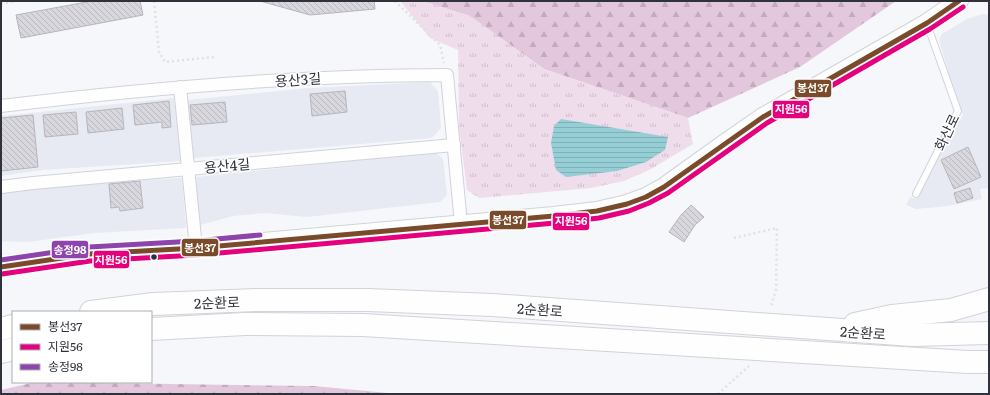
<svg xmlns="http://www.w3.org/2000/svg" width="990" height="395" viewBox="0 0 990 395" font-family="Literata,'Noto Sans KR',serif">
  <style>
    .built { fill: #e7eaf2 }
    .forest { fill: url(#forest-firs) }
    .park { fill: url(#park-tufts) }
    .water { fill: url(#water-rules) }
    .building { fill: url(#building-back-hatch); stroke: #b6b5bb }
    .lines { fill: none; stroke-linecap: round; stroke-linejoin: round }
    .lane-casing { stroke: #d0d3d9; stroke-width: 8 }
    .street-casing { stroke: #d0d3d9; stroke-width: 14 }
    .secondary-casing { stroke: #d0d3d9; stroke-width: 20 }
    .highway-casing { stroke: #d0d3d9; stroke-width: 24 }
    .path { stroke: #e0e1e2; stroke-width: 2.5; stroke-dasharray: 2 3; stroke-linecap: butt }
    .lane { stroke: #fefefe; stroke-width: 6 }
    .street { stroke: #fefefe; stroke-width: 12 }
    .secondary { stroke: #fefefe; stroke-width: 18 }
    .highway { stroke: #fefefe; stroke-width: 22 }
    .bus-1-casing { stroke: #fff; stroke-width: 8 }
    .bus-2-casing { stroke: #fff; stroke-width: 8 }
    .bus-3-casing { stroke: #fff; stroke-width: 8 }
    .bus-1 { stroke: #7a4b2a; stroke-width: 5 }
    .bus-2 { stroke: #e5007d; stroke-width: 5 }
    .bus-3 { stroke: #8e44ad; stroke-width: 5 }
    .bus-dot { fill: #2f323b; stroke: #fff; stroke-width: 1.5 }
    .labels { text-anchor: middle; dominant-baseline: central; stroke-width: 3; stroke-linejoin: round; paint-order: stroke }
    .street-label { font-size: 14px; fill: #2f323b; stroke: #fff }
    .line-badge { stroke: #fff; stroke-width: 1.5 }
    .badge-label { font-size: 11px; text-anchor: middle; font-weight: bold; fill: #fff }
  </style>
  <defs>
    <pattern id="forest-firs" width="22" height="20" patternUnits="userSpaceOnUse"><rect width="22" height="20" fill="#e3c7dc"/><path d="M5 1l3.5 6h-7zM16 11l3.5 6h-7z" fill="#c3abbe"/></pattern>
    <pattern id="park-tufts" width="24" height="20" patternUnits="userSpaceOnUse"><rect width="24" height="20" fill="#f0ddec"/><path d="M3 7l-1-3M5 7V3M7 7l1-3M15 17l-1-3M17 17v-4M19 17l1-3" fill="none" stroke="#cebecb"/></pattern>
    <pattern id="water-rules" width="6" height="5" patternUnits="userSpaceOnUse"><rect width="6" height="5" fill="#95ced5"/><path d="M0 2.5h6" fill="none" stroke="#81b1b8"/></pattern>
    <pattern id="building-back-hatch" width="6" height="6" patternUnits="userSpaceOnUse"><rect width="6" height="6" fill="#d8d7dd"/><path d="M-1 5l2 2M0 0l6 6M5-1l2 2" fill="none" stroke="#bab9bf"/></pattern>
  </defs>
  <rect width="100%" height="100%" fill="#f5f7fa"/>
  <g class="built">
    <polygon points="982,14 989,15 989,188 980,189 982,199 948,206 916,209 906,205 910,197 916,199 937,159 963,115 951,81 939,40 942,34 967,19"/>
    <polygon points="430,82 438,91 441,128 432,138 194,158 187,100 309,88"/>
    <polygon points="174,98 181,161 43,170 1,176 1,116"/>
    <polygon points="435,152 443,159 447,195 440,202 307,217 266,213 233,216 200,225 196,177"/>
    <polygon points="182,178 186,228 94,233 28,242 1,241 1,193 32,188 142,180"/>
  </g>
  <g class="forest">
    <polygon points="422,1 896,1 800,67 688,118 544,69 470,16"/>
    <polygon points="35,382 314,386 398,394 1,394 1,390"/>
  </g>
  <polygon class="park" points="400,1 422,1 470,16 544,69 688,118 693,144 651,169 624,181 591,188 479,198 467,190 459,127 458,50 430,38"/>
  <polygon class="water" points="561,119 668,137 665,150 646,162 617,171 566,177 556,170 551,143 554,126"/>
  <g class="building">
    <polygon points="92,1 140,1 143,15 21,38 16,15"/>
    <polygon points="260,1 374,1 375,9 310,15"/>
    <polygon points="345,91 347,112 312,116 310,94"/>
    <polygon points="169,101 171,127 162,128 162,122 135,125 133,105"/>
    <polygon points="225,102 227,122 192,125 190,105"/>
    <polygon points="122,108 124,129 88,133 86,112"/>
    <polygon points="76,112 78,134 45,137 43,115"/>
    <polygon points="33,115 38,167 1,171 1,118"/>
    <polygon points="968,147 981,177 954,189 941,160"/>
    <polygon points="140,181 143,208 120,211 119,207 111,208 109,184"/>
    <polygon points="970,188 973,198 957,203 954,193"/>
    <polygon points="691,205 704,217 695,225 684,242 669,232 681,215"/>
  </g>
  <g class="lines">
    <g class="lane-casing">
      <polyline id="lane" points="916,194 958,111 927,24"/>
    </g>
    <g class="street-casing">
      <g id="street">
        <polyline points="180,87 196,248"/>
        <path d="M1,106C149,88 297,75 447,75L461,224"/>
        <polyline points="1,187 33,183 454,145"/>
      </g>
    </g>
    <g class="secondary-casing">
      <polyline id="secondary" points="1,267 89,254 196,248 554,216 597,211 627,204 646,197 664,187 724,144 763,117 927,23 959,1"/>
    </g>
    <g class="highway-casing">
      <g id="highway">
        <polyline points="91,312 153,304 256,300 368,300 492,305 912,335 989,333"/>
        <polyline points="855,324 892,316 951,310 989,299"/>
        <polyline points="1,329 13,326"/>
        <polyline points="151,329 245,324 363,325 968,362 989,362"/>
        <polyline points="1,352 13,349"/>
      </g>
    </g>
    <g class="path">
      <polyline points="154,1 159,52 165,62 215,57"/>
      <polyline points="395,1 440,45 444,63"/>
      <polyline points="1,4 16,1"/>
      <polyline points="734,238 777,228 776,289 771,307"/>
      <polyline points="718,394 749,366"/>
    </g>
    <use href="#lane" class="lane"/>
    <use href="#street" class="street"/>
    <use href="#secondary" class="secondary"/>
    <use href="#highway" class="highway"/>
    <g class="bus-1-casing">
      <polyline id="bus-1" points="1,267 89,254 196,248 554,216 597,211 627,204 646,197 664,187 763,117 927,23 959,1"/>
    </g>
    <g class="bus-2-casing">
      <polyline id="bus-2" points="2,274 90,261 197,255 555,223 599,218 629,211 649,203 668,193 767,123 930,29 963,7"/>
    </g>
    <g class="bus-3-casing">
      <polyline id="bus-3" points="1,260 89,247 195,241 260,235"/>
    </g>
    <use href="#bus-1" class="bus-1"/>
    <use href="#bus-2" class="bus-2"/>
    <use href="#bus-3" class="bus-3"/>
  </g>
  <circle class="bus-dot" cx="154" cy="257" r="3.5"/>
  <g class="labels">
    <g class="street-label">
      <text transform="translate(298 79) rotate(-4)">용산3길</text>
      <text transform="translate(946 132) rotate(-65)">화산로</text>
      <text transform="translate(227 165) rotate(-5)">용산4길</text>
      <text transform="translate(217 302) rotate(-2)">2순환로</text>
      <text transform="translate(540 309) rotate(4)">2순환로</text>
      <text transform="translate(863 332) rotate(4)">2순환로</text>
    </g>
  </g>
  <g class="line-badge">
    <rect x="794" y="79" width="38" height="19" rx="4" fill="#7a4b2a"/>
    <rect x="772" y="100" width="38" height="19" rx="4" fill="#e5007d"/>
    <rect x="489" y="210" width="38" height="20" rx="4" fill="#7a4b2a"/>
    <rect x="552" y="212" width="38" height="19" rx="4" fill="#e5007d"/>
    <rect x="181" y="238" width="38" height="19" rx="4" fill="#7a4b2a"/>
    <rect x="51" y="240" width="38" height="19" rx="4" fill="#8e44ad"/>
    <rect x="93" y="250" width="37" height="19" rx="4" fill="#e5007d"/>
  </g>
  <g class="badge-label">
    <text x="813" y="92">봉선37</text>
    <text x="791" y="113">지원56</text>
    <text x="508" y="224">봉선37</text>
    <text x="571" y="225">지원56</text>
    <text x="200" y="252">봉선37</text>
    <text x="70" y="254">송정98</text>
    <text x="111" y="264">지원56</text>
  </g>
  <rect width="990" height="395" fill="none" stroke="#2f323b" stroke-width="4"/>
  <rect x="12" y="311" width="140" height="72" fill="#ffffff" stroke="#acadb1"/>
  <rect x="20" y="324" width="20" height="6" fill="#7a4b2a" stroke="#acadb1"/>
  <text x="48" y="331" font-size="12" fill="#2f323b">봉선37</text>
  <rect x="20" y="344" width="20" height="6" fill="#e5007d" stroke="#acadb1"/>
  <text x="48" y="351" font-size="12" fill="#2f323b">지원56</text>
  <rect x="20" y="364" width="20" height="6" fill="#8e44ad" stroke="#acadb1"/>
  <text x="48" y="371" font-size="12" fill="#2f323b">송정98</text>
</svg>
